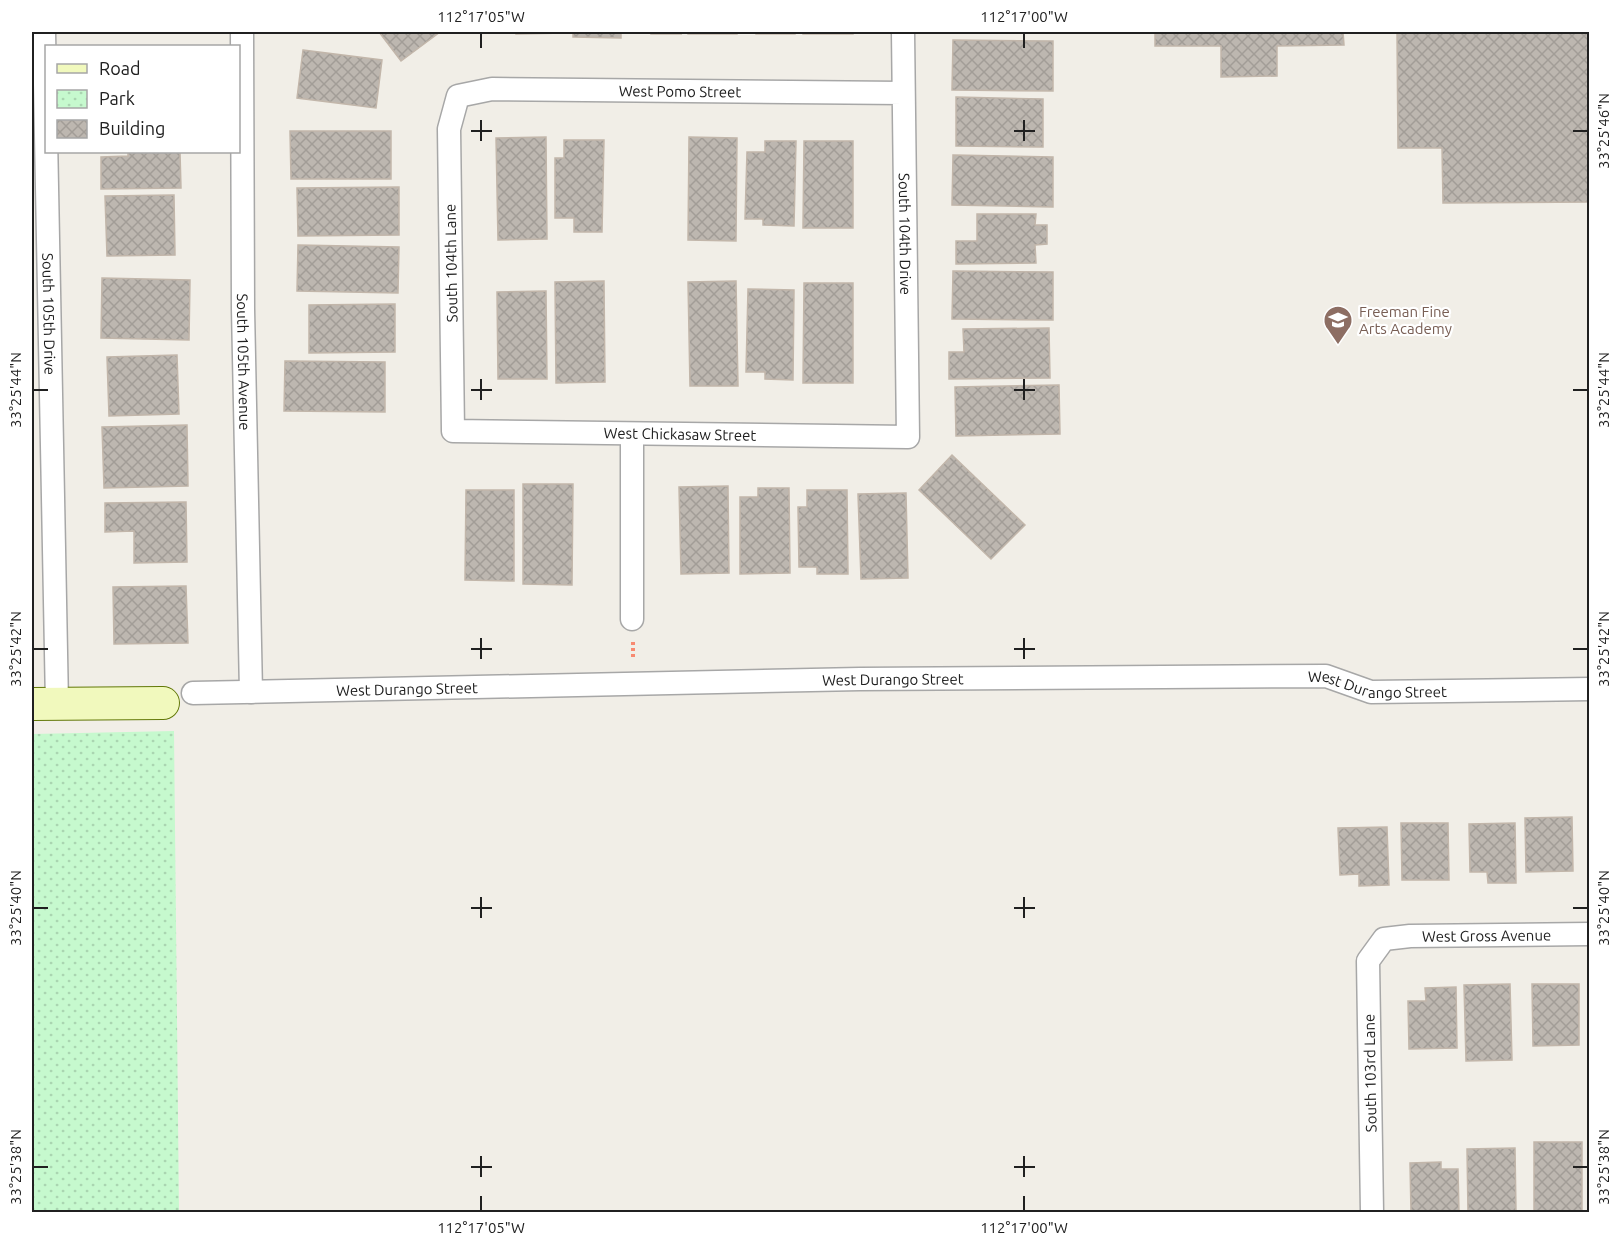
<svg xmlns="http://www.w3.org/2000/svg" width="1621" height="1244" viewBox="0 0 1621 1244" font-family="Ubuntu,sans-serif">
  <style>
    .park { fill: url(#park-dots) }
    .building { fill: url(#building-cross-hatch); stroke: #c2b6aa; stroke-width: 1.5 }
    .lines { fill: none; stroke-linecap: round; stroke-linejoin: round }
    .street-casing { stroke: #a7a7a7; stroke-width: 25 }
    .secondary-casing { stroke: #627807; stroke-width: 34 }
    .path { stroke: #f78a71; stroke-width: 4; stroke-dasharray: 3 3; stroke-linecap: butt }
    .street { stroke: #fff; stroke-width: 22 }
    .secondary { stroke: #f1f9bd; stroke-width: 32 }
    .ticks { fill: none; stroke: #202020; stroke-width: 2 }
    .labels { text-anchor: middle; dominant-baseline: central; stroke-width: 4.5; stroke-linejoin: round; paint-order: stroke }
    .street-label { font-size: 15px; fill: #202020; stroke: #fff }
    .education-label { font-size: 15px; fill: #785e54; stroke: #fff; text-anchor: start }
    .neatline { fill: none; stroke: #202020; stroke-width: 2 }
    .ticks-label { font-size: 15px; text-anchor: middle; fill: #202020 }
  </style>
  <defs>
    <pattern id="park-dots" width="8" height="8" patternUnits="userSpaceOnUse" patternTransform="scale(1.5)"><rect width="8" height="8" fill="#c6f9ce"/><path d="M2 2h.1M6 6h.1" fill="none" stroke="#aad5b1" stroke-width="1.8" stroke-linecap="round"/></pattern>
    <pattern id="building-cross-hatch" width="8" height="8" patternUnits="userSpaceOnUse" patternTransform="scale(1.5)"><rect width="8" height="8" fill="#bdb7b0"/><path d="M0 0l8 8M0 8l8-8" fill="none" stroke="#a29d97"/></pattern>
  </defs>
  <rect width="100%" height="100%" fill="#f1eee7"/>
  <polygon class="park" points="174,731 179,1212 32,1212 32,734"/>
  <g class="building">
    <polygon points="379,32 440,32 401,61"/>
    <polygon points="516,32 565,32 565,33 516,34"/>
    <polygon points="573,32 621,32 621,38 573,37"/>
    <polygon points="651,32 680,32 681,34 651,34"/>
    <rect x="688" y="32" width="49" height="2"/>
    <rect x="756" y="32" width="39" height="2"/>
    <rect x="803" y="32" width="50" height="2"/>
    <polygon points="1155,32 1343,32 1344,45 1277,46 1277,76 1221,77 1221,46 1155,46"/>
    <polygon points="1397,32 1590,32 1590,202 1443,203 1442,148 1398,148"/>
    <polygon points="953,40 1053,41 1053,91 952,90"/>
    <polygon points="303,50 382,60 376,108 297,98"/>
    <polygon points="956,97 1043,99 1043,147 956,146"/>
    <polygon points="290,131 391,131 391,179 291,179"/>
    <polygon points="546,137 547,239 498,240 496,138"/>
    <polygon points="689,137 737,138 736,241 688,240"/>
    <polygon points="564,140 604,140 602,232 574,232 574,218 555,218 555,158 564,158"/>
    <polygon points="765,141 796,141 794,226 763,225 763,219 745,219 747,152 765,152"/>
    <polygon points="804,141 853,141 853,228 803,228"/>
    <polygon points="128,152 180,152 181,188 101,189 101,157 128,156"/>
    <polygon points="953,155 1053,157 1053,207 952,205"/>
    <polygon points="399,187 399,235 298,236 297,188"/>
    <polygon points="174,195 175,255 107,256 105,196"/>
    <polygon points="977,214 1036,214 1035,225 1047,225 1047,244 1035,245 1036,263 956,264 956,241 977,241"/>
    <polygon points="298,245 399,247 398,293 297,291"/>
    <polygon points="953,271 1053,272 1053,320 952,319"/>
    <polygon points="102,278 190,280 189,340 101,338"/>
    <polygon points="604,281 605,382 556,383 555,282"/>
    <polygon points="736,281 738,386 690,386 688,282"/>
    <polygon points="804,283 853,283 853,383 803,383"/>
    <polygon points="748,289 794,290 793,380 765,379 765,372 746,372"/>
    <polygon points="546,291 547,379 498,379 497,292"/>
    <polygon points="395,304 395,352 309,353 309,305"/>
    <polygon points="1049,328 1050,378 949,379 949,352 964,352 963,329"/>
    <polygon points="177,355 179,414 109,416 107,357"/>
    <polygon points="285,361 385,362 385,412 284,411"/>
    <polygon points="1059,385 1060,434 956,436 955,387"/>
    <polygon points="187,425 188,486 104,488 102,427"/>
    <polygon points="952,455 1025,525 991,559 919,490"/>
    <polygon points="523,484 573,484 572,585 523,584"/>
    <polygon points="728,486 729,573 681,574 679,487"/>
    <polygon points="758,488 789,488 790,573 740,574 740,497 758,497"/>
    <polygon points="466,490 514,490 514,581 465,580"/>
    <polygon points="807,490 847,490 848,574 817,574 817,567 799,567 798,507 807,507"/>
    <polygon points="906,493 908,578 861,579 858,494"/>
    <polygon points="186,502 187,562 134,563 134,531 105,532 105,503"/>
    <polygon points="186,586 188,643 114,644 113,587"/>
    <polygon points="1572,817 1573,871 1526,872 1525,818"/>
    <polygon points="1401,823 1448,823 1449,880 1402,880"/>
    <polygon points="1515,823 1516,883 1488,883 1487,872 1470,872 1469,824"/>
    <polygon points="1387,827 1389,885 1359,886 1359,874 1340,875 1338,828"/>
    <polygon points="1510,984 1512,1060 1466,1061 1464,985"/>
    <polygon points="1532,984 1579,984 1579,1045 1533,1046"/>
    <polygon points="1588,984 1590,984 1589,1044"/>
    <polygon points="1456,987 1457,1048 1409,1049 1408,1001 1426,1001 1425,988"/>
    <rect x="1534" y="1142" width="48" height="70"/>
    <polygon points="1515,1148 1516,1212 1468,1212 1467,1149"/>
    <polygon points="1441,1162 1441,1169 1458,1169 1459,1212 1411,1212 1410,1163"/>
  </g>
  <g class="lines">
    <g class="street-casing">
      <g id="street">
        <path id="s1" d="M44,32L57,704"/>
        <path id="s2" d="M242,32L243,309L251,692"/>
        <path id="s3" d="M903,32L908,437L453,431L449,129L458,96L492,89L903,93"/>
        <polyline points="632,434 632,619"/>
        <path id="s4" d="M193,693L860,679L1326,676L1371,692L1590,689"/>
        <path id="s5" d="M1372,1212L1368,961L1384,939L1410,936L1590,934"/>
      </g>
    </g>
    <g class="secondary-casing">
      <polyline id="secondary" points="32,704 163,703"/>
    </g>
    <polyline class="path" points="633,642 633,658"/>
    <use href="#street" class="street"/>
    <use href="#secondary" class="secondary"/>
  </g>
  <path class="ticks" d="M481,33V48M1024,33V48M481,120V141M1024,120V141M471,131H492M1014,131H1035M1573,131H1588M481,379V400M1024,379V400M33,390H48M471,390H492M1014,390H1035M1573,390H1588M481,638V659M1024,638V659M33,649H48M471,649H492M1014,649H1035M1573,649H1588M481,897V918M1024,897V918M33,908H48M471,908H492M1014,908H1035M1573,908H1588M481,1156V1177M1024,1156V1177M33,1167H48M471,1167H492M1014,1167H1035M1573,1167H1588M481,1196V1211M1024,1196V1211"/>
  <defs>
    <g id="school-pin" transform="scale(1.5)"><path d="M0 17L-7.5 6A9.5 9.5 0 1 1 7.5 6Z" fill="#8d6e63" stroke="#fff"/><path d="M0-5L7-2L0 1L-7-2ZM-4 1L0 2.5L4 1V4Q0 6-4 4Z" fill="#fff"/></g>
  </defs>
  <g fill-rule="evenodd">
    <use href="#school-pin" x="1338" y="320"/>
  </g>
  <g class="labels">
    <g class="street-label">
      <text stroke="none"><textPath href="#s3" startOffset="1419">West Pomo Street</textPath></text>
      <text stroke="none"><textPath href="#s3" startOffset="202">South 104th Drive</textPath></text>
      <text transform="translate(451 263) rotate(-91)">South 104th Lane</text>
      <text stroke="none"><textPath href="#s1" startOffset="282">South 105th Drive</textPath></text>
      <text stroke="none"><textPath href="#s2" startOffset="330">South 105th Avenue</textPath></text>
      <text transform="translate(680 434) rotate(1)">West Chickasaw Street</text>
      <text stroke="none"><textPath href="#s4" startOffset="700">West Durango Street</textPath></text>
      <text stroke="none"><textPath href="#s4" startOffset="1186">West Durango Street</textPath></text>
      <text stroke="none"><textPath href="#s4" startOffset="214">West Durango Street</textPath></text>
      <text stroke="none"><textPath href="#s5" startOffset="381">West Gross Avenue</textPath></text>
      <text transform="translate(1370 1073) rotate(-91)">South 103rd Lane</text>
    </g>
    <g class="education-label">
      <text x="1359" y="311">Freeman Fine<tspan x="1359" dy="17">Arts Academy</tspan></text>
    </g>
  </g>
  <rect width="1621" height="1244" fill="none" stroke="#ffffff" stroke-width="66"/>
  <rect x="45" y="45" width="195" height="108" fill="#ffffff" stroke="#a6a6a6" stroke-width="1.5"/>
  <rect x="57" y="64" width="30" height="9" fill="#f1f9bd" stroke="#a6a6a6" stroke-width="1.5"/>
  <text x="99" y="75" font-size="18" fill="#202020">Road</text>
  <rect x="57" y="90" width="30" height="18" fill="url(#park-dots)" stroke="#a6a6a6" stroke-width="1.5"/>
  <text x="99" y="105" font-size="18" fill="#202020">Park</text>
  <rect x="57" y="120" width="30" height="18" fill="url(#building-cross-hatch)" stroke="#a6a6a6" stroke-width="1.5"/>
  <text x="99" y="135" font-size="18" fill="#202020">Building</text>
  <rect x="33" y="33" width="1555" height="1178" class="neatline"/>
  <g class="ticks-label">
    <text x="481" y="22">112°17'05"W</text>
    <text x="1024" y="22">112°17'00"W</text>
    <text transform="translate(1604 131) rotate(-90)" y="5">33°25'46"N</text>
    <text transform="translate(16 390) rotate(-90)" y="5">33°25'44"N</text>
    <text transform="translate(1604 390) rotate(-90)" y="5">33°25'44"N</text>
    <text transform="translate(16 649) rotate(-90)" y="5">33°25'42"N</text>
    <text transform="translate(1604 649) rotate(-90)" y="5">33°25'42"N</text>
    <text transform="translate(16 908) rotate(-90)" y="5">33°25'40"N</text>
    <text transform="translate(1604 908) rotate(-90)" y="5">33°25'40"N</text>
    <text transform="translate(16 1167) rotate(-90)" y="5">33°25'38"N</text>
    <text transform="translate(1604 1167) rotate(-90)" y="5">33°25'38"N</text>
    <text x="481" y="1233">112°17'05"W</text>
    <text x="1024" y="1233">112°17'00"W</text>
  </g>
</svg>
